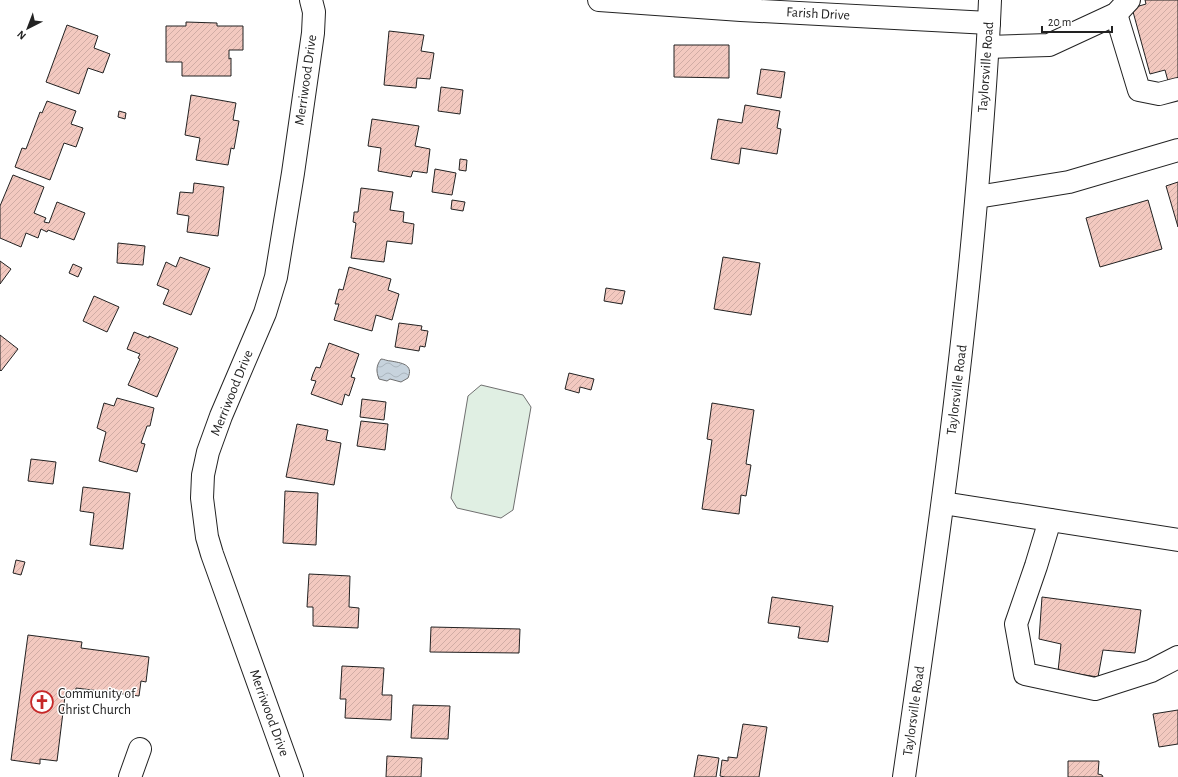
<svg xmlns="http://www.w3.org/2000/svg" width="1178" height="777" viewBox="0 0 1178 777" font-family="'Alegreya Sans',sans-serif">
  <style>
    .pitch { fill: #e0efe3; stroke: #6f6f6f }
    .water { fill: url(#water-waves); stroke: #6f6f6f }
    .building { fill: url(#building-hatch); stroke: #222 }
    .lines { fill: none; stroke-linecap: round; stroke-linejoin: round }
    .minor-casing { stroke: #222; stroke-width: 24 }
    .major-casing { stroke: #222; stroke-width: 24 }
    .minor { stroke: #fff; stroke-width: 22 }
    .major { stroke: #fff; stroke-width: 22 }
    .labels { text-anchor: middle; dominant-baseline: central; stroke-width: 3; stroke-linejoin: round; paint-order: stroke }
    .street-label { font-size: 14px; fill: #222; stroke: #fff }
    .poi-label { font-size: 14px; fill: #222; stroke: #fff; text-anchor: start }
  </style>
  <defs>
    <pattern id="water-waves" width="16" height="10" patternUnits="userSpaceOnUse"><rect width="16" height="10" fill="#c7d3dd"/><path d="M0 5q4-4 8 0t8 0" fill="none" stroke="#abb5bd"/></pattern>
    <pattern id="building-hatch" width="6" height="6" patternUnits="userSpaceOnUse"><rect width="6" height="6" fill="#f3c9c0"/><path d="M-1 1l2-2M0 6l6-6M5 7l2-2" fill="none" stroke="#d0aca5"/></pattern>
  </defs>
  <rect width="100%" height="100%" fill="#fff"/>
  <polygon class="pitch" points="481,385 523,395 531,407 513,510 501,518 457,508 451,498 468,396"/>
  <path class="water" d="M381,359C384,359 387,361 391,361C401,363 414,364 408,378L401,382L390,379L387,381L379,379C376,371 376,366 381,359Z"/>
  <g class="building">
    <polygon points="1145,0 1178,0 1178,78 1168,81 1165,70 1150,74 1132,8 1146,4"/>
    <polygon points="186,22 217,23 217,26 243,26 243,50 229,50 229,59 231,58 231,76 182,76 182,62 166,62 166,26 186,26"/>
    <polygon points="67,25 98,36 94,48 110,54 103,73 88,68 79,94 46,82"/>
    <polygon points="389,31 424,35 421,51 434,53 430,79 417,78 416,88 384,85"/>
    <polygon points="674,45 729,45 729,78 674,77"/>
    <polygon points="761,69 785,72 781,98 757,94"/>
    <polygon points="441,87 463,90 460,114 438,111"/>
    <polygon points="191,95 236,103 233,120 239,121 234,149 231,148 228,165 196,160 200,138 185,135"/>
    <polygon points="47,101 76,111 71,124 83,128 76,147 64,143 50,180 15,167 22,148 26,149 40,112 42,113"/>
    <polygon points="745,105 780,111 777,128 781,129 777,154 741,148 739,164 711,159 718,119 742,123"/>
    <polygon points="119,111 126,113 125,119 118,117"/>
    <polygon points="372,119 419,126 415,146 430,149 427,173 413,171 411,177 378,171 381,148 368,146"/>
    <polygon points="460,159 467,160 466,171 459,170"/>
    <polygon points="435,169 456,173 452,195 432,192"/>
    <polygon points="13,175 44,187 34,213 46,218 44,222 49,223 57,202 85,213 74,240 48,230 47,232 41,229 38,238 26,233 21,247 0,238 0,206"/>
    <polygon points="1178,182 1178,227 1166,186"/>
    <polygon points="194,183 224,187 218,236 187,232 189,216 177,214 180,192 193,193"/>
    <polygon points="361,188 393,192 390,210 404,212 403,222 414,224 412,244 387,241 384,262 351,258 356,223 353,222 354,214 354,212 358,212"/>
    <polygon points="452,200 465,202 463,211 451,209"/>
    <polygon points="1148,200 1162,249 1100,267 1086,218"/>
    <polygon points="118,243 145,246 143,265 117,263"/>
    <polygon points="180,257 210,268 191,315 163,304 169,290 157,285 166,262 176,267"/>
    <polygon points="723,257 760,263 751,315 714,309"/>
    <polygon points="0,261 11,269 0,284"/>
    <polygon points="73,264 82,268 78,277 69,273"/>
    <polygon points="349,267 391,279 388,290 399,294 392,320 376,315 372,331 334,320 339,304 335,304 338,293 339,289 343,290"/>
    <polygon points="606,288 625,291 622,304 604,301"/>
    <polygon points="94,296 119,307 107,332 83,321"/>
    <polygon points="399,323 422,326 421,330 428,331 425,347 420,346 419,351 395,347"/>
    <polygon points="134,332 149,338 149,336 178,348 157,397 128,385 140,359 138,358 140,354 127,349"/>
    <polygon points="0,335 18,349 1,371 0,370"/>
    <polygon points="329,343 359,354 351,377 355,378 349,396 345,394 342,405 311,394 316,381 311,380 313,374 316,367 320,368"/>
    <polygon points="569,373 594,379 591,390 580,387 579,393 565,389"/>
    <polygon points="117,398 154,408 150,426 147,426 141,443 145,444 137,472 99,461 106,432 97,428 104,403 114,406"/>
    <polygon points="362,399 386,402 384,420 360,417"/>
    <polygon points="712,403 754,410 746,464 751,465 746,496 741,495 739,514 702,509 712,440 707,439"/>
    <polygon points="361,421 388,424 385,450 357,446"/>
    <polygon points="297,424 328,430 326,440 341,443 334,485 286,477"/>
    <polygon points="31,459 56,462 53,484 28,481"/>
    <polygon points="83,487 130,493 123,549 90,545 94,513 80,511"/>
    <polygon points="285,491 318,493 316,545 283,543"/>
    <polygon points="16,560 25,562 21,575 13,573"/>
    <polygon points="309,574 350,576 349,607 359,608 358,628 313,626 313,607 307,607"/>
    <polygon points="772,597 833,606 828,642 798,638 800,627 768,623"/>
    <polygon points="1042,597 1141,610 1135,653 1103,650 1098,677 1058,671 1061,644 1039,639"/>
    <polygon points="431,627 520,629 519,653 430,652"/>
    <polygon points="28,635 82,642 81,648 149,657 146,682 141,681 139,696 76,688 75,697 65,696 57,761 40,759 40,764 11,760"/>
    <polygon points="342,666 384,668 382,695 392,695 391,720 345,718 346,699 340,699"/>
    <polygon points="413,705 450,706 448,739 411,738"/>
    <polygon points="1178,710 1178,744 1159,747 1153,714"/>
    <polygon points="743,724 767,727 759,777 725,777 720,776 722,760 728,761 728,757 737,758"/>
    <polygon points="698,755 719,758 716,777 694,777"/>
    <polygon points="387,756 422,758 421,777 386,777"/>
    <polygon points="1068,761 1099,761 1098,774 1102,775 1103,777 1068,777"/>
  </g>
  <g class="lines">
    <g class="minor-casing">
      <g id="minor">
        <polyline points="599,0 741,10 989,23"/>
        <polyline points="1116,14 1139,90 1159,94 1178,89"/>
        <polyline points="988,47 1049,45 1116,14 1129,0"/>
        <polyline points="977,197 1069,182 1178,150"/>
        <polyline points="943,503 1178,540"/>
        <polyline points="1050,520 1036,566 1016,624 1025,674 1095,689 1151,671 1178,657"/>
        <polyline points="130,777 140,749"/>
        <polyline points="292,777 212,554 207,537 202,498 203,475 208,452 221,416 265,313 276,277 293,173 313,33 314,12 311,0"/>
      </g>
    </g>
    <g class="major-casing">
      <path id="major" d="M904,777C934,570 964,362 980,153C984,102 988,51 990,0"/>
    </g>
    <use href="#minor" class="minor"/>
    <use href="#major" class="major"/>
  </g>
  <defs>
    <g id="church-ring" transform="scale(1.15)"><circle r="9.5" fill="#fff" stroke="#c62828" stroke-width="1.5"/><path d="M-1.2-6h2.4v3.5h3.3v2.4h-3.3V6h-2.4V-.1h-3.3v-2.4h3.3Z" fill="#c62828"/></g>
  </defs>
  <g fill-rule="evenodd">
    <use href="#church-ring" x="42" y="702"/>
  </g>
  <g class="labels">
    <g class="street-label">
      <text transform="translate(818 14) rotate(3)">Farish Drive</text>
      <text transform="translate(986 67) rotate(-86)">Taylorsville Road</text>
      <text transform="translate(306 80) rotate(-82)">Merriwood Drive</text>
      <text transform="translate(957 390) rotate(-83)">Taylorsville Road</text>
      <text transform="translate(232 393) rotate(-68)">Merriwood Drive</text>
      <text transform="translate(914 711) rotate(-82)">Taylorsville Road</text>
      <text transform="translate(269 713) rotate(70)">Merriwood Drive</text>
    </g>
    <g class="poi-label">
      <text x="58" y="694">Community of<tspan x="58" dy="16">Christ Church</tspan></text>
    </g>
  </g>
  <g transform="translate(28 28) rotate(222)" stroke="#ffffff" stroke-width="3" paint-order="stroke">
  <path d="M0-3L7 15L0 10L-7 15Z" fill="#222222"/>
  <text y="-6" font-size="11" font-weight="bold" text-anchor="middle" fill="#222222">N</text>
  </g>
  <path d="M1042 26v6h70v-6" fill="none" stroke="#222222" stroke-width="2"/>
  <text x="1048" y="26" font-size="12" fill="#222222" stroke="#ffffff" stroke-width="3" paint-order="stroke">20 m</text>
</svg>
